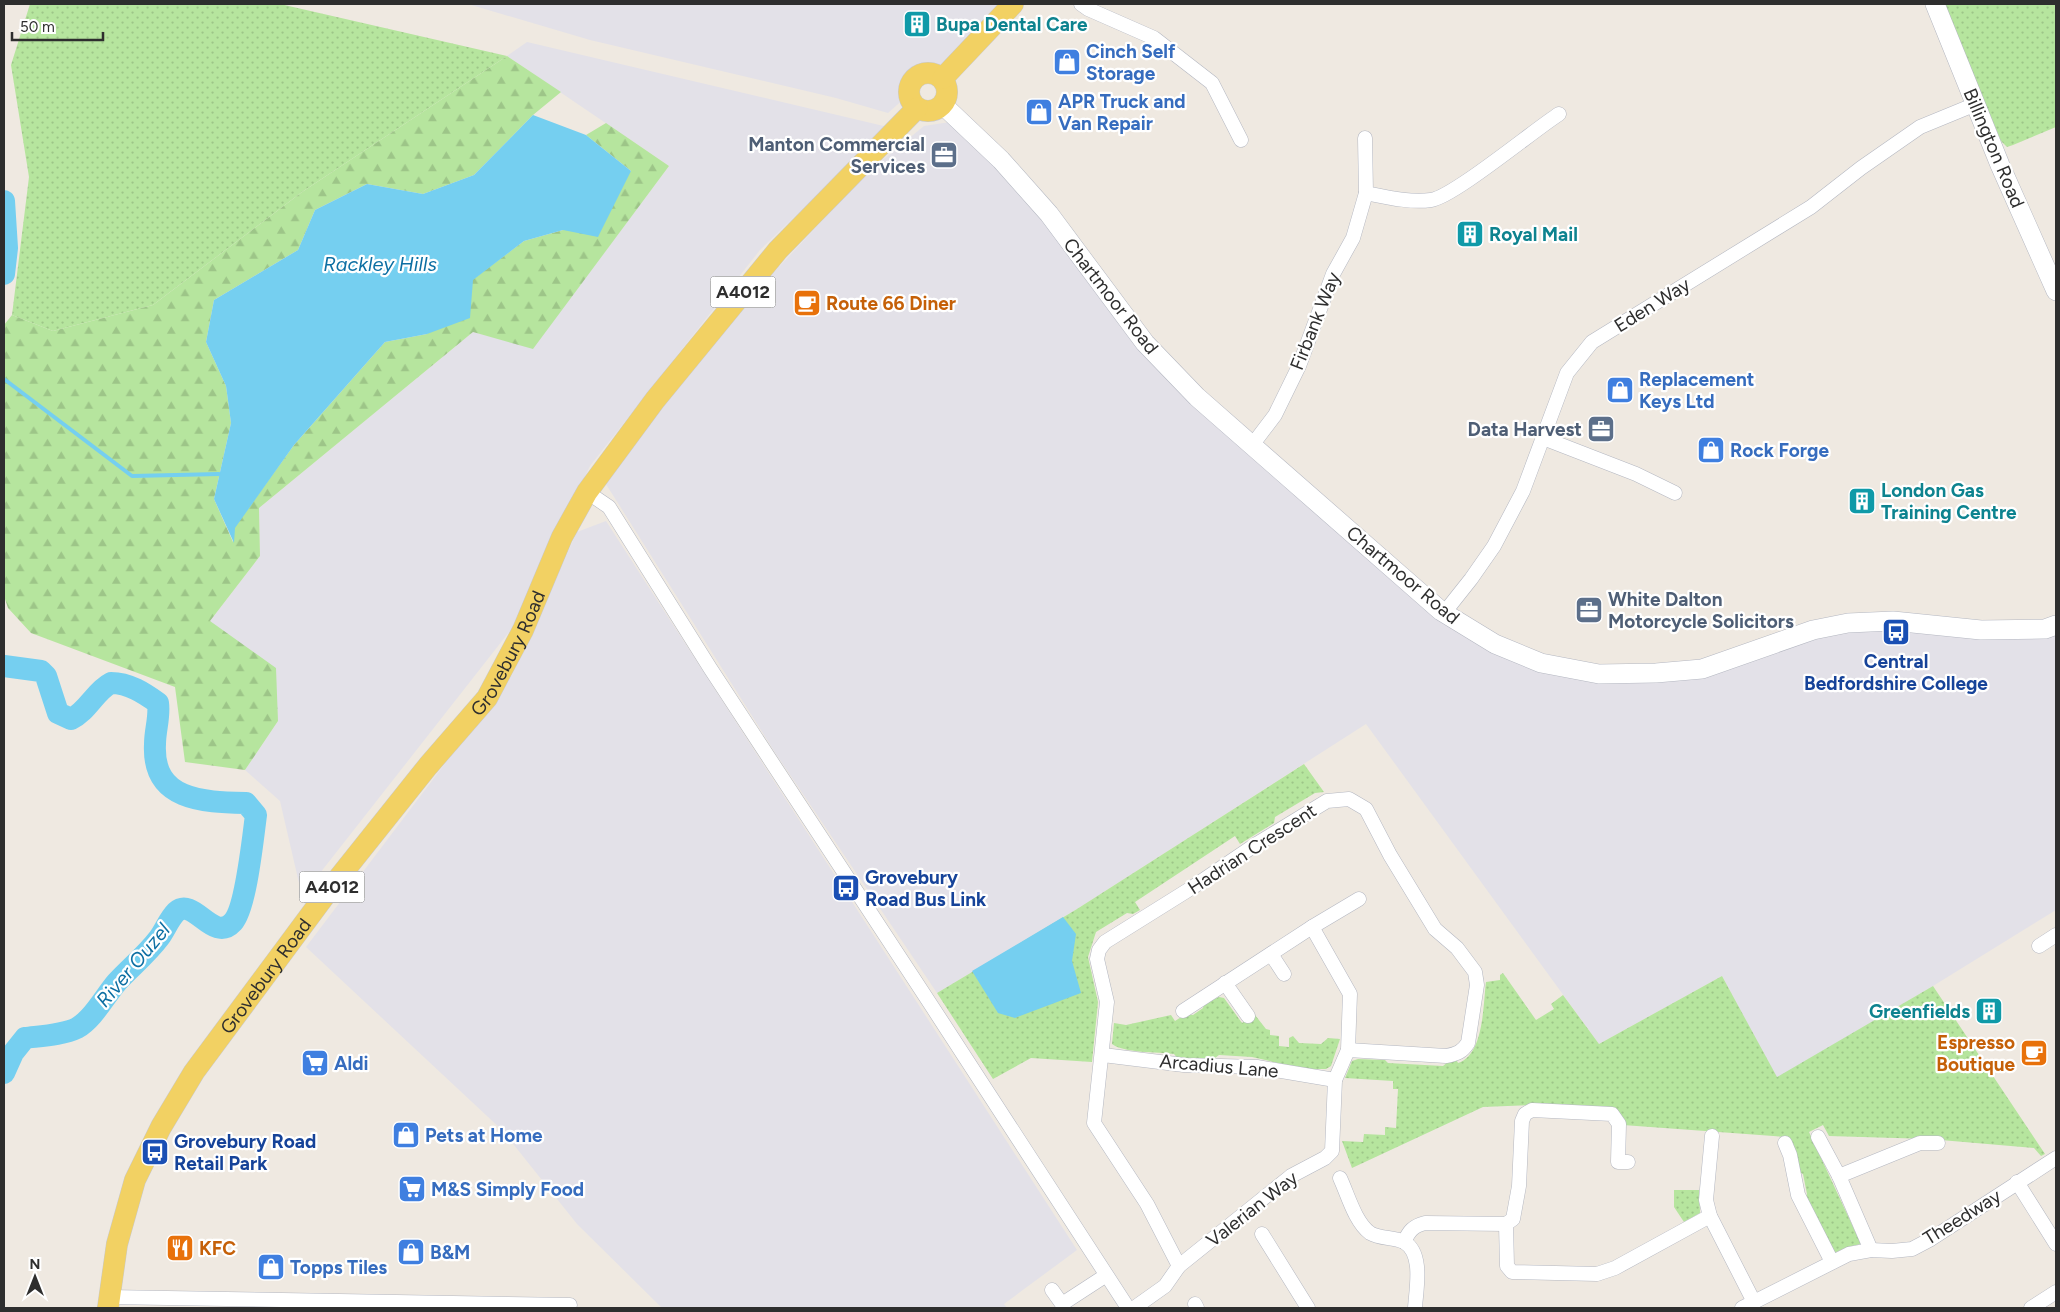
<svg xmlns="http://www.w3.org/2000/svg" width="2060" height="1312" viewBox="0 0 2060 1312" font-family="Figtree,sans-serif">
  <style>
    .industrial { fill: #e3e1e8 }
    .green { fill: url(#green-dots) }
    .forest { fill: url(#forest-firs) }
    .water { fill: #75cff0 }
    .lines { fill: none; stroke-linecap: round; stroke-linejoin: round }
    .stream { stroke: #75cff0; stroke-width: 4 }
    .river { stroke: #75cff0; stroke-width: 22 }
    .street-casing { stroke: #b4b7c1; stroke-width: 15 }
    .secondary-casing { stroke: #b4b7c1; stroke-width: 20 }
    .primary-casing { stroke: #c9c9c9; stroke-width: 22 }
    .street { stroke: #fff; stroke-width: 14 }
    .secondary { stroke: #fff; stroke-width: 19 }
    .primary { stroke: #f2d163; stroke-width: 21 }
    .labels { text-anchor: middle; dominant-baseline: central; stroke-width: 4.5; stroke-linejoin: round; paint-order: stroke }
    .shield { fill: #fff; stroke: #6d6d6d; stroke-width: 1 }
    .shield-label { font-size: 18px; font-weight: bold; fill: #2e2e2e }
    .culture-label { font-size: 19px; font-weight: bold; fill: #0d838f; stroke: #fff; text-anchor: start }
    .shop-label { font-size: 19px; font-weight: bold; fill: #366cbe; stroke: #fff; text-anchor: start }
    .service-label { font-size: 19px; font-weight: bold; fill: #4e5e75; stroke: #fff; text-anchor: end }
    .street-label { font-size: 19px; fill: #2e2e2e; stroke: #fff }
    .food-label { font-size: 19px; font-weight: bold; fill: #c56008; stroke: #fff; text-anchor: start }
    .transit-label { font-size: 19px; font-weight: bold; fill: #164399; stroke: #fff; text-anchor: start }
    .water-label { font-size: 20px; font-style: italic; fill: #0d6fa3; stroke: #fff }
  </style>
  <defs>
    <pattern id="green-dots" width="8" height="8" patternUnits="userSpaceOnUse" patternTransform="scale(1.25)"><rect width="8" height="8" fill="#b6e59e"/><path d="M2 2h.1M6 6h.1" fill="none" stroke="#9dc588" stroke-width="1.8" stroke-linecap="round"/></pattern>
    <pattern id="forest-firs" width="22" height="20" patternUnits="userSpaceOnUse" patternTransform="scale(1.25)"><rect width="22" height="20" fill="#b6e59e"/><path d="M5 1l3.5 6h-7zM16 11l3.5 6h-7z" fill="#9dc588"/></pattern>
  </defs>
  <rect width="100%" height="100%" fill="#efe9e1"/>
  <g class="industrial">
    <polygon points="468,4 1003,4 942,65 888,113 836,98 590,40"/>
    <polygon points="527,42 888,127 760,250 590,466 513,627 302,896 280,801 245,770 278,721 210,621 260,556 259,508 473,332 533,348 669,166 507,56"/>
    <polygon points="950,122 984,146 1143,348 1431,611 1578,668 1668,667 1872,615 2056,626 2056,910 1933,986 1777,1078 1722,976 1599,1044 1366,724 1077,909 937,993 776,754 604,481 747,301 868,172 924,126"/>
    <polygon points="606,521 1077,1250 1004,1304 1007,1308 662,1308 577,1224 502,1130 306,947 512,675 577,532"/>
  </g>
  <g class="green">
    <polygon points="30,4 280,4 507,56 302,192 153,305 53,331 12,315 29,177 11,65"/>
    <polygon points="1943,4 2056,4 2056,127 2013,145 2007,147 2001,141"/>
    <polygon points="1304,764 1324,792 1315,793 1275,817 1274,823 1240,844 1235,836 1135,902 1140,910 1133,914 1127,913 1096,932 1088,957 1098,1002 1092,1062 1031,1058 993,1079 937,993 1077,909"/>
    <path d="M1503,973L1536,1020L1554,1009L1551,1004L1563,995L1599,1044L1722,976L1777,1077L1933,986L2045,1154L2041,1156L2034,1148L1929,1139L1829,1136L1823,1125L1809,1132L1861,1244L1848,1247L1832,1254L1805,1198L1807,1194L1803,1174L1799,1172L1786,1137L1623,1125L1581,1108L1554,1104L1483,1107L1352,1168L1342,1141L1363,1142L1364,1134L1385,1135V1127L1396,1128L1398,1089H1393V1081L1345,1078L1352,1061L1358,1059L1385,1060L1388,1063L1443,1066L1449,1061L1456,1059L1458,1063C1484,1055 1483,1005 1486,982L1500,980V975Z"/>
    <path d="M1219,997L1224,998L1242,1023L1255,1015L1266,1029L1270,1030V1035L1279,1036V1046L1289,1047V1038L1293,1036L1299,1043L1321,1044L1328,1038L1340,1039L1331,1066L1326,1069H1304L1252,1057L1219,1055L1212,1060H1179L1174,1054C1158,1052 1123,1053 1112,1044L1114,1023L1126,1025L1171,1015L1175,1021L1186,1014L1193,1015L1203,1008L1204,1004Z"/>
    <polygon points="1674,1190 1699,1190 1700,1213 1684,1222 1674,1207"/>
  </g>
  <polygon class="forest" points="507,56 561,92 533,115 474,175 423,194 367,184 315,210 298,250 214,300 206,342 226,386 231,423 214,499 233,542 234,528 294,445 385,342 427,334 472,280 524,241 563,230 631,171 586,135 606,123 669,166 533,349 473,332 259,508 260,556 210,621 276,668 278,721 245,770 185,762 175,687 31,633 8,608 4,596 4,325 12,315 53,331 153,305 302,192"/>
  <g class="water">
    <polygon points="533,115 586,135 631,171 598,237 563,230 524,241 473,280 470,318 427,334 385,342 294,445 235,528 234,543 214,499 231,423 226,386 206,342 214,300 298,250 315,210 367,184 423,194 474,175"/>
    <polygon points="1063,917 1076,934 1072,961 1081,993 1015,1018 998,1013 972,971"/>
  </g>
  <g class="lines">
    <polyline class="stream" points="4,379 132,476 219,474"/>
    <g class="river">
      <polyline points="4,201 7,248 4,274"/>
      <path d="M4,666L41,671L46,676L58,713L71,719C88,711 95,691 111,683C129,683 144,693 158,703C160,717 155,730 155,744C152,801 203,802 246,803L256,815C253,837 246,908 233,922C213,944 194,896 176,912C169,919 165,930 159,938C147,954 131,967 117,982C105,996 93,1019 77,1028C63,1035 41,1036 25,1038L13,1053L4,1073"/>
    </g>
    <g class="street-casing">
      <g id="street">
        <polyline points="1081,4 1088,9 1154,38 1212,83 1241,140"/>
        <path d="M1366,193C1386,197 1410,203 1431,200C1453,197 1534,130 1559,114"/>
        <polyline points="1543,438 1636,474 1675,493"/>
        <polyline points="1253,444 1275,415 1299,366 1333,274 1353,238 1366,193 1365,138"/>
        <polyline points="587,492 609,507 710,668 933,1008 1128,1308"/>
        <polyline points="1444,613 1471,579 1494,546 1523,491 1567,373 1592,342 1811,207 1861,168 1920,127 1976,104"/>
        <polyline points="2039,946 2056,935"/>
        <polyline points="1271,954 1284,974"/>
        <polyline points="1225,983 1248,1016"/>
        <polyline points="1183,1011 1312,927"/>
        <polyline points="1103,1055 1184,1065 1257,1067 1335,1080"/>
        <polyline points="1712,1136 1706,1200 1710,1216 1754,1302"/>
        <polyline points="1818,1137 1839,1176 1871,1250"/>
        <polyline points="1785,1143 1790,1155 1798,1195 1832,1262"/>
        <polyline points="1839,1176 1920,1143 1938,1143"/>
        <path d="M1340,1178C1348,1195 1355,1222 1370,1233C1380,1239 1394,1237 1404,1242C1424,1253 1416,1290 1415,1308"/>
        <polyline points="2017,1182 2056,1244"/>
        <polyline points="1506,1224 1507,1266 1512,1272 1597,1274 1615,1268 1710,1216"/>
        <polyline points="1262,1234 1308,1308"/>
        <path d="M1404,1242C1409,1231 1413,1226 1425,1223L1506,1224L1513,1219L1519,1186L1522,1121L1525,1114L1532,1110L1612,1114L1619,1124L1618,1162H1628"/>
        <path d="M1179,1266L1147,1204L1094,1123L1107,1002L1097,959L1099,950L1105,942L1193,887L1255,845L1327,801L1349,799L1366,809L1390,855L1435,929L1457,948L1475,972L1477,985L1468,1043C1462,1052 1457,1054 1446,1056L1348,1050"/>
        <polyline points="1052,1290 1062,1304 1105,1276"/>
        <polyline points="108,1297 570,1305"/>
        <polyline points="1195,1304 1197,1308"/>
        <polyline points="1134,1308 1165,1286 1179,1266 1291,1176 1325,1158 1332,1151 1335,1080 1348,1050 1350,994 1312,927 1359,899"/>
        <polyline points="1742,1308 1849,1254 1871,1250 1892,1251 1912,1249 1931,1239 2056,1158"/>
        <polyline points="2031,1308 2056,1292"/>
      </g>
    </g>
    <g class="secondary-casing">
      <g id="secondary">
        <polyline points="1935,4 2000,165 2056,291"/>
        <polyline points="943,105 1001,160 1049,214 1145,343 1197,397 1441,611 1495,644 1541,663 1599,674 1656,673 1702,669 1813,630 1848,623 1893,621 1981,630 2045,629 2056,625"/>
      </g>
    </g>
    <g class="primary-casing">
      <g id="primary">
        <circle cx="928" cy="92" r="19"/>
        <polyline points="943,78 1013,4"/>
        <path id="s1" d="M108,1308L117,1244L135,1180L161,1127L194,1072L329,890L428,766L487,698L523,630L562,537L587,492L655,400L778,250L917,108"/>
      </g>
    </g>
    <use href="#street" class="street"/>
    <use href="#secondary" class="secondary"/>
    <use href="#primary" class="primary"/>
  </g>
  <defs>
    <g id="building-square" transform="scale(1.4375)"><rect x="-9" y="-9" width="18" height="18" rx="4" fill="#0f9aa8" stroke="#fff"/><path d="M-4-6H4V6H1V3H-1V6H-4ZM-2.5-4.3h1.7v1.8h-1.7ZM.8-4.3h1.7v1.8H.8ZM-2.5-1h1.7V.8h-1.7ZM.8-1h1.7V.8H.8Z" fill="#fff"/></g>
    <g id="shop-square" transform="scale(1.4375)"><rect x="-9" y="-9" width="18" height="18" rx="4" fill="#3f7fe0" stroke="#fff"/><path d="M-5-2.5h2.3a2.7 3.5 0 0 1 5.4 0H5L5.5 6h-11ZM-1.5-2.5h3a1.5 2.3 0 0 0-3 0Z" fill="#fff"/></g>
    <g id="office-square" transform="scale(1.4375)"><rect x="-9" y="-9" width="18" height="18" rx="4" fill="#5c6f8a" stroke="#fff"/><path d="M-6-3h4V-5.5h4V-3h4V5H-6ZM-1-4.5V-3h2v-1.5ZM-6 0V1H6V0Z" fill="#fff"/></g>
    <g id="cafe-square" transform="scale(1.4375)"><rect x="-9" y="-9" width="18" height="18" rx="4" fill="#e8710a" stroke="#fff"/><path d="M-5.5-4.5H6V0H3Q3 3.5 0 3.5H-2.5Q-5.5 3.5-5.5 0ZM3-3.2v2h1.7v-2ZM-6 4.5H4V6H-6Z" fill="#fff"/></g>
    <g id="bus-square" transform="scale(1.4375)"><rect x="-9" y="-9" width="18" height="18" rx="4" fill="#1a4fb4" stroke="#fff"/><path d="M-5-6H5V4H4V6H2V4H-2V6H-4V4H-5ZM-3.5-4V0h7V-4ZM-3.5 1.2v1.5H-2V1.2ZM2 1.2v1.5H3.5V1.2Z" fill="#fff"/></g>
    <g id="supermarket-square" transform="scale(1.4375)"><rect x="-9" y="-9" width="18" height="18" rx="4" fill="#3f7fe0" stroke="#fff"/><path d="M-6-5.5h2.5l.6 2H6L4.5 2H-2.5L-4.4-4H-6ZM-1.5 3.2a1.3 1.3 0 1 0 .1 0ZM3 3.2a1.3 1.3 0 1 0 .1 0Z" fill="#fff"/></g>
    <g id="restaurant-square" transform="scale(1.4375)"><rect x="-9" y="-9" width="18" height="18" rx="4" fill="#e8710a" stroke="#fff"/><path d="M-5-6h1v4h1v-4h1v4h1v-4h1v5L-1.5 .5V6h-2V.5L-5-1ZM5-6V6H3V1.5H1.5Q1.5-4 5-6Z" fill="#fff"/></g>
  </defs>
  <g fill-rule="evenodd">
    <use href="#building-square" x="917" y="24"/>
    <use href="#shop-square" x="1067" y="62"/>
    <use href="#shop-square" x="1039" y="112"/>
    <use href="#office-square" x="944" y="155"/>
    <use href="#building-square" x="1470" y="234"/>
    <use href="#cafe-square" x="807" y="303"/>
    <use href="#shop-square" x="1620" y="390"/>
    <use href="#office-square" x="1601" y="429"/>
    <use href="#shop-square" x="1711" y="450"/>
    <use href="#building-square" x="1862" y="501"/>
    <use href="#office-square" x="1589" y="610"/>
    <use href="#bus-square" x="1896" y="632"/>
    <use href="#bus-square" x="846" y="888"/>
    <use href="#building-square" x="1989" y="1011"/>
    <use href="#cafe-square" x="2034" y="1053"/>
    <use href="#supermarket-square" x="315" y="1063"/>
    <use href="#shop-square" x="406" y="1135"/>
    <use href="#bus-square" x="155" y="1152"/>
    <use href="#supermarket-square" x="412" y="1189"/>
    <use href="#restaurant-square" x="180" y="1248"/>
    <use href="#shop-square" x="411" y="1252"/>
    <use href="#shop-square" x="271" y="1267"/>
  </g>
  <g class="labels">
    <g class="shield">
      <rect x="710.5" y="276.5" width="65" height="31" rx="4"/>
      <rect x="299.5" y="871.5" width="65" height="31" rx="4"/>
    </g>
    <g class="shield-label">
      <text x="743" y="292">A4012</text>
      <text x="332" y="887">A4012</text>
    </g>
    <g class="culture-label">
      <text x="936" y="24">Bupa Dental Care</text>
      <text x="1489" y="234">Royal Mail</text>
      <text x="1881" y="490">London Gas<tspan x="1881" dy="22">Training Centre</tspan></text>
      <text x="1970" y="1011" text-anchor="end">Greenfields</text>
    </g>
    <g class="shop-label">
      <text x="1086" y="51">Cinch Self<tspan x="1086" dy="22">Storage</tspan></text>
      <text x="1058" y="101">APR Truck and<tspan x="1058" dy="22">Van Repair</tspan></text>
      <text x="1639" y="379">Replacement<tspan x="1639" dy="22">Keys Ltd</tspan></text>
      <text x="1730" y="450">Rock Forge</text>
      <text x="334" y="1063">Aldi</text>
      <text x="425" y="1135">Pets at Home</text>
      <text x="431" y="1189">M&amp;S Simply Food</text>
      <text x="430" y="1252">B&amp;M</text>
      <text x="290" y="1267">Topps Tiles</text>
    </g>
    <g class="service-label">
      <text x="925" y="144">Manton Commercial<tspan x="925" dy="22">Services</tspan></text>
      <text x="1582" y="429">Data Harvest</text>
      <text x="1608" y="599" text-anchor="start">White Dalton<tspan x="1608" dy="22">Motorcycle Solicitors</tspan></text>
    </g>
    <g class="street-label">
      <text transform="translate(1994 148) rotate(67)">Billington Road</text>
      <text transform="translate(1111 296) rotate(52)">Chartmoor Road</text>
      <text transform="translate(1652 305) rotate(-32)">Eden Way</text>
      <text transform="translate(1315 321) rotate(-68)">Firbank Way</text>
      <text transform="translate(1403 575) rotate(40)">Chartmoor Road</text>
      <text stroke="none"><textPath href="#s1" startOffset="779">Grovebury Road</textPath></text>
      <text transform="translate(1252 849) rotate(-33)">Hadrian Crescent</text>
      <text stroke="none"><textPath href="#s1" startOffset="374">Grovebury Road</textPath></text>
      <text transform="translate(1219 1066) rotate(5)">Arcadius Lane</text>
      <text transform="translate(1252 1209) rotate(-38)">Valerian Way</text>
      <text transform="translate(1962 1217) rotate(-32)">Theedway</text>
    </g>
    <g class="food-label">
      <text x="826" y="303">Route 66 Diner</text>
      <text x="2015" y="1042" text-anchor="end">Espresso<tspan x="2015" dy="22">Boutique</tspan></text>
      <text x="199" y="1248">KFC</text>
    </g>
    <g class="transit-label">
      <text x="1896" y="661" text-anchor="middle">Central<tspan x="1896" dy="22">Bedfordshire College</tspan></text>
      <text x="865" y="877">Grovebury<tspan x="865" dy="22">Road Bus Link</tspan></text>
      <text x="174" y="1141">Grovebury Road<tspan x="174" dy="22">Retail Park</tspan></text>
    </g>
    <g class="water-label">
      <text x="380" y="264">Rackley Hills</text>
      <text transform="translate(133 965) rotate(-50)">River Ouzel</text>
    </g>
  </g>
  <rect width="2060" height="1312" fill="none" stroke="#2e2e2e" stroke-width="10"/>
  <g transform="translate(35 1277)" stroke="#ffffff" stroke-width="4" paint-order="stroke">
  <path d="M0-4L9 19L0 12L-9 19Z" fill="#2e2e2e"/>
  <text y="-8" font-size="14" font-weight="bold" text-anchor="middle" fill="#2e2e2e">N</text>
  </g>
  <path d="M12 32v8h91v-8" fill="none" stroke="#2e2e2e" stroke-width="2.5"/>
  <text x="20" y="32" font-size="15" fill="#2e2e2e" stroke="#ffffff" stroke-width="4" paint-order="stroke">50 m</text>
</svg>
